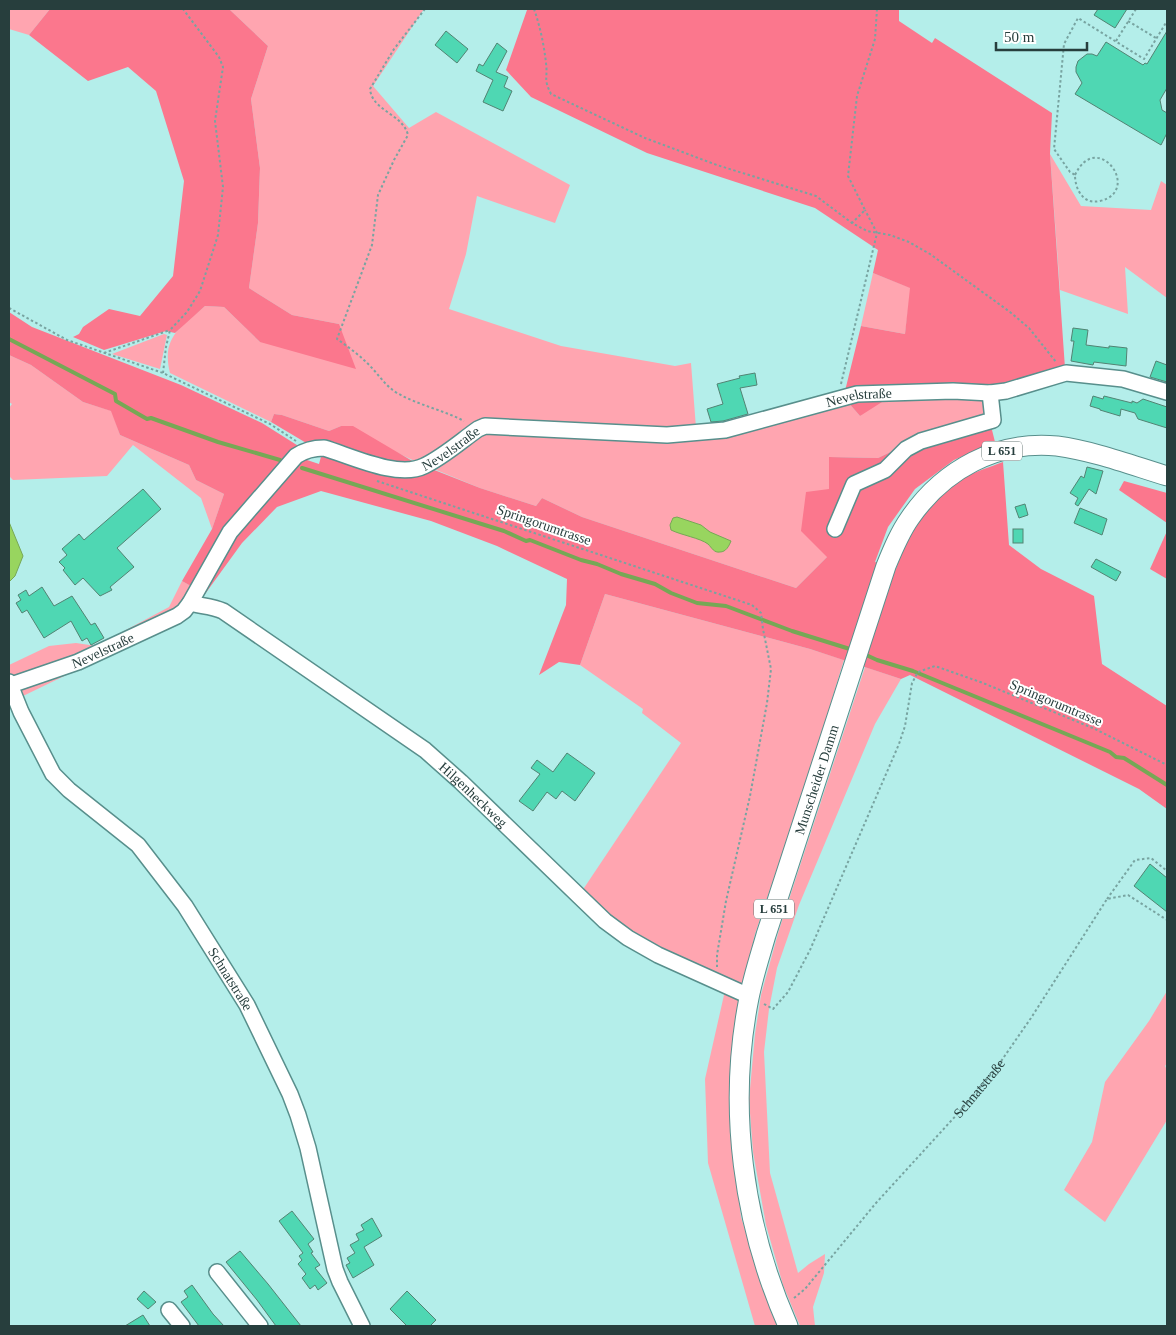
<svg xmlns="http://www.w3.org/2000/svg" width="1176" height="1335" viewBox="0 0 1176 1335" font-family="'Times New Roman',serif">
  <style>
    .green { fill: #ffa5b0 }
    .forest { fill: #fb778d }
    .water { fill: #98d55f; stroke: #76a855 }
    .lines { fill: none; stroke-linecap: round; stroke-linejoin: round }
    .stream { stroke: #76a855; stroke-width: 4 }
    .building { fill: #4fd7b3; stroke: #528373 }
    .minor-casing { stroke: #588f8c; stroke-width: 18 }
    .major-casing { stroke: #588f8c; stroke-width: 21 }
    .path { stroke: #78a4a1; stroke-width: 2; stroke-dasharray: 2.5 2.5; stroke-linecap: butt }
    .minor { stroke: #fff; stroke-width: 15 }
    .major { stroke: #fff; stroke-width: 19 }
    .labels { text-anchor: middle; dominant-baseline: central; stroke-width: 4; stroke-linejoin: round; paint-order: stroke }
    .shield { fill: #fff; stroke: #687877; stroke-width: 1 }
    .shield-label { font-size: 12px; font-weight: bold; fill: #273e3d }
    .street-label { font-size: 14px; fill: #273e3d; stroke: #fff }
  </style>
  <rect width="100%" height="100%" fill="#b4eeea"/>
  <g class="green">
    <polygon points="9,9 50,9 29,35 9,29"/>
    <path d="M229,9H424L373,86L409,128L436,112L570,185L555,223L477,196L466,254L449,309L561,346L675,366L691,363L696,428L667,433L484,422L423,465L341,426L329,431L282,415L274,414L271,422L170,373C161,337 181,327 205,306L224,307L260,342L339,324L292,315L249,288L258,223L260,168L251,99L268,46Z"/>
    <polygon points="1050,154 1081,206 1151,210 1161,181 1167,185 1167,298 1125,267 1128,314 1060,290"/>
    <polygon points="873,273 911,288 905,334 861,326"/>
    <polygon points="164,334 167,335 160,369 112,354"/>
    <polygon points="9,355 31,365 83,402 112,411 120,435 189,465 196,480 224,494 212,529 201,498 133,445 107,476 13,480 9,476 9,408 12,404 9,402"/>
    <polygon points="987,390 989,418 924,436 878,458 830,457 827,557 796,588 582,517 542,498 536,506 480,488 429,467 488,428 667,439 847,401 860,416 881,395"/>
    <path d="M182,581L205,594L182,619L23,696C12,684 9,682 9,665L49,646L76,643L96,646L169,607Z"/>
    <polygon points="605,594 810,649 844,660 831,702 832,707 755,934 736,1016 730,1071 731,1125 741,1217 771,1312 778,1326 755,1326 708,1163 705,1079 724,995 725,980 630,936 580,894 681,743 642,713 643,709 580,665"/>
    <polygon points="865,667 901,679 875,724 799,905 777,968 769,1009 764,1052 770,1173 798,1273 809,1264 825,1254 824,1273 813,1307 815,1326 800,1326 783,1285 766,1225 753,1152 749,1100 755,1034 761,995 779,930"/>
    <polygon points="1167,991 1167,1063 1165,1066 1167,1070 1167,1120 1105,1222 1064,1190 1092,1142 1105,1082 1149,1021"/>
  </g>
  <g class="forest">
    <polygon points="50,9 229,9 268,46 251,99 260,168 258,223 249,288 292,315 339,324 356,369 260,342 224,307 205,306 175,333 166,331 104,350 73,337 79,334 83,327 109,309 140,316 173,276 184,181 156,91 128,67 88,81 29,35"/>
    <polygon points="526,9 899,9 899,21 932,43 935,38 1052,113 1050,154 1065,368 988,390 881,396 882,402 860,416 847,401 845,391 861,326 905,334 910,288 873,273 878,250 815,208 647,153 531,97 506,70 527,10"/>
    <path d="M9,312L32,327L181,385L262,423L300,447L304,459L319,464L324,446L308,444L271,422L274,414L282,415L329,431L341,426H353L414,462L480,488L536,506L542,498L582,517L796,588L827,557L801,531L806,492L829,489V457L878,458L924,436L989,418L995,442L954,460L915,489L888,527L875,562L896,569C907,535 932,496 964,478C976,471 990,467 1003,462L1009,545L1041,569L1094,596L1102,664L1167,706V809L1139,789L910,675L901,679L810,649L605,594L580,665L559,662L539,675L566,605L567,579L497,546L431,521L321,491L277,507L242,543L205,594L182,581L212,529L224,494L196,480L189,465L120,435L111,411L83,402L31,365L9,355Z"/>
    <polygon points="1124,481 1167,493 1167,523 1119,490"/>
    <polygon points="1167,531 1167,579 1150,569"/>
  </g>
  <g class="water">
    <path d="M677,517L701,525L710,532L731,541C729,546 726,552 720,552C714,553 712,548 708,544C700,538 681,535 671,530L670,525L673,518Z"/>
    <polygon points="9,522 23,556 15,576 9,582"/>
  </g>
  <g class="lines">
    <g class="stream">
      <polyline points="9,339 115,394 116,401 147,419 151,418 218,442 280,460"/>
      <polyline points="302,468 504,531 526,541 530,540 581,560 597,564 621,574 655,584 671,593 697,603 726,606 792,631 853,650"/>
      <polyline points="864,654 877,660 913,671 1110,752 1116,757 1124,758 1167,785"/>
    </g>
  </g>
  <g class="building">
    <polygon points="1098,9 1127,9 1115,28 1094,15"/>
    <polygon points="446,31 468,49 457,63 435,45"/>
    <polygon points="1167,31 1167,88 1160,100 1162,110 1167,113 1167,133 1161,145 1075,94 1082,83 1076,72 1076,67 1078,61 1087,54 1092,54 1097,56 1106,42 1143,65 1145,63 1147,64"/>
    <polygon points="497,43 507,51 496,72 508,77 504,87 512,91 503,111 483,102 493,80 476,71 479,64 483,66"/>
    <polygon points="1073,328 1088,330 1086,345 1109,348 1109,346 1127,348 1126,366 1094,362 1093,365 1071,361 1074,341 1071,341"/>
    <polygon points="1156,361 1167,365 1167,382 1150,377"/>
    <polygon points="755,373 757,385 740,388 748,414 723,421 711,422 707,409 723,404 717,384 740,378 739,376"/>
    <polygon points="1093,396 1103,399 1104,396 1132,403 1132,401 1137,403 1143,399 1167,407 1167,428 1138,419 1135,413 1121,409 1120,416 1100,410 1100,409 1090,406"/>
    <polygon points="1087,467 1103,471 1096,494 1089,489 1078,506 1075,504 1078,498 1070,493 1081,476 1084,478"/>
    <polygon points="143,489 161,509 117,548 134,567 110,587 112,590 100,596 83,578 75,585 63,570 65,568 59,562 67,555 62,549 79,534 84,540"/>
    <polygon points="1025,504 1028,515 1019,518 1015,507"/>
    <polygon points="1080,508 1107,519 1102,535 1074,523"/>
    <rect x="1013" y="529" width="10" height="14"/>
    <polygon points="1096,559 1121,572 1116,581 1091,567"/>
    <polygon points="42,587 54,606 72,596 91,625 95,623 104,638 91,645 87,638 82,641 71,621 44,638 27,610 22,613 16,603 21,600 18,595 26,590 29,596"/>
    <polygon points="567,753 595,773 575,801 562,791 556,799 547,792 533,811 519,801 540,774 531,768 537,760 553,772"/>
    <polygon points="1150,864 1167,878 1167,912 1134,886"/>
    <polygon points="292,1211 314,1239 308,1244 313,1252 311,1253 320,1265 315,1268 327,1283 318,1290 315,1285 310,1289 302,1278 306,1274 298,1264 302,1260 299,1256 303,1253 279,1221"/>
    <polygon points="372,1218 382,1236 364,1247 374,1265 353,1278 346,1265 350,1263 347,1258 355,1253 350,1245 359,1240 356,1234 364,1230 361,1225"/>
    <polygon points="240,1251 268,1284 301,1326 276,1326 257,1300 226,1262"/>
    <polygon points="192,1285 213,1314 224,1326 199,1326 181,1302 188,1297 184,1291"/>
    <polygon points="144,1291 156,1302 148,1309 137,1299"/>
    <polygon points="407,1291 436,1320 430,1326 407,1326 390,1309"/>
    <polygon points="143,1315 150,1326 125,1326"/>
  </g>
  <g class="lines">
    <g class="minor-casing">
      <g id="minor">
        <polyline points="835,529 854,484 885,470 906,449 921,441 993,420 990,393"/>
        <path id="s2" d="M190,603C201,606 212,606 223,611L425,750L461,782L579,896L605,921L628,938L658,955L749,996"/>
        <path id="s3" d="M9,682L21,712L53,774L69,790L138,845L185,906L247,1005L290,1094L298,1115L308,1148L335,1269L340,1282L362,1326"/>
        <path id="s4" d="M11,685L78,662L177,616L184,611L190,603L230,532L296,456C305,450 313,448 324,448C351,456 398,479 424,466C443,457 461,441 478,429L485,426L667,435L725,430L857,394L953,391L990,393L1006,391L1066,373L1123,379L1167,392"/>
        <polyline points="217,1272 260,1326"/>
        <polyline points="169,1310 182,1326"/>
      </g>
    </g>
    <g class="major-casing">
      <g id="major">
        <path id="s5" d="M788,1326C743,1224 727,1108 749,998C753,977 760,956 766,935L886,566C893,549 900,532 910,518C943,470 997,440 1057,446C1094,451 1131,465 1167,476"/>
      </g>
    </g>
    <g class="path">
      <path d="M425,9L394,49L370,89C372,111 403,114 408,135L394,160L378,195L372,245L337,339C347,346 358,354 367,363C378,373 384,385 397,393C418,405 443,410 464,421"/>
      <path d="M534,9C540,26 544,45 546,63C548,79 543,78 551,94L645,138L717,165L816,196L852,223"/>
      <polyline points="877,9 875,39 857,96 848,176 865,210 852,223 867,231 890,235 909,242 930,254 1010,312 1029,328 1056,362"/>
      <polyline points="1128,21 1156,38"/>
      <polyline points="1116,41 1136,9"/>
      <path d="M1075,175C1097,128 1143,191 1100,201C1083,205 1075,189 1075,175L1070,172L1054,149L1064,44L1078,18L1144,59L1167,21"/>
      <polyline points="9,308 67,340 163,373 270,424 296,441"/>
      <polyline points="104,353 170,330"/>
      <polyline points="163,373 166,347 170,330 187,312 200,291 218,235 223,187 215,121 223,67 219,57 183,9"/>
      <polyline points="841,384 877,233 865,210"/>
      <polyline points="377,481 752,605 761,613 763,629 771,669 767,703 750,796 726,901 717,955 717,967"/>
      <polyline points="1107,899 1135,860 1151,858 1167,871"/>
      <polyline points="764,1004 773,1009 788,992 810,950 899,744 905,726 912,683 918,672 935,666 983,683 1095,729 1167,765"/>
      <path id="s1" d="M794,1298L805,1289L876,1203L961,1110L997,1067L1031,1018L1107,899L1128,895L1167,920"/>
    </g>
    <use href="#minor" class="minor"/>
    <use href="#major" class="major"/>
  </g>
  <g class="labels">
    <g class="shield">
      <rect x="982" y="441.5" width="40" height="19" rx="4"/>
      <rect x="754" y="899.5" width="40" height="19" rx="4"/>
    </g>
    <g class="shield-label">
      <text x="1002" y="451">L 651</text>
      <text x="774" y="909">L 651</text>
    </g>
    <g class="street-label">
      <text stroke="none"><textPath href="#s4" startOffset="966">Nevelstraße</textPath></text>
      <text stroke="none"><textPath href="#s4" startOffset="546">Nevelstraße</textPath></text>
      <text transform="translate(544 525) rotate(19)">Springorumtrasse</text>
      <text stroke="none"><textPath href="#s4" startOffset="98">Nevelstraße</textPath></text>
      <text transform="translate(1056 703) rotate(23)">Springorumtrasse</text>
      <text stroke="none"><textPath href="#s5" startOffset="564">Munscheider Damm</textPath></text>
      <text stroke="none"><textPath href="#s2" startOffset="345">Hilgenheckweg</textPath></text>
      <text stroke="none"><textPath href="#s3" startOffset="376">Schnatstraße</textPath></text>
      <text stroke="none"><textPath href="#s1" startOffset="280">Schnatstraße</textPath></text>
    </g>
  </g>
  <rect width="1176" height="1335" fill="none" stroke="#273e3d" stroke-width="20"/>
  <path d="M996 42v8h91v-8" fill="none" stroke="#273e3d" stroke-width="2.5"/>
  <text x="1004" y="42" font-size="15" fill="#273e3d" stroke="#ffffff" stroke-width="4" paint-order="stroke">50 m</text>
</svg>
